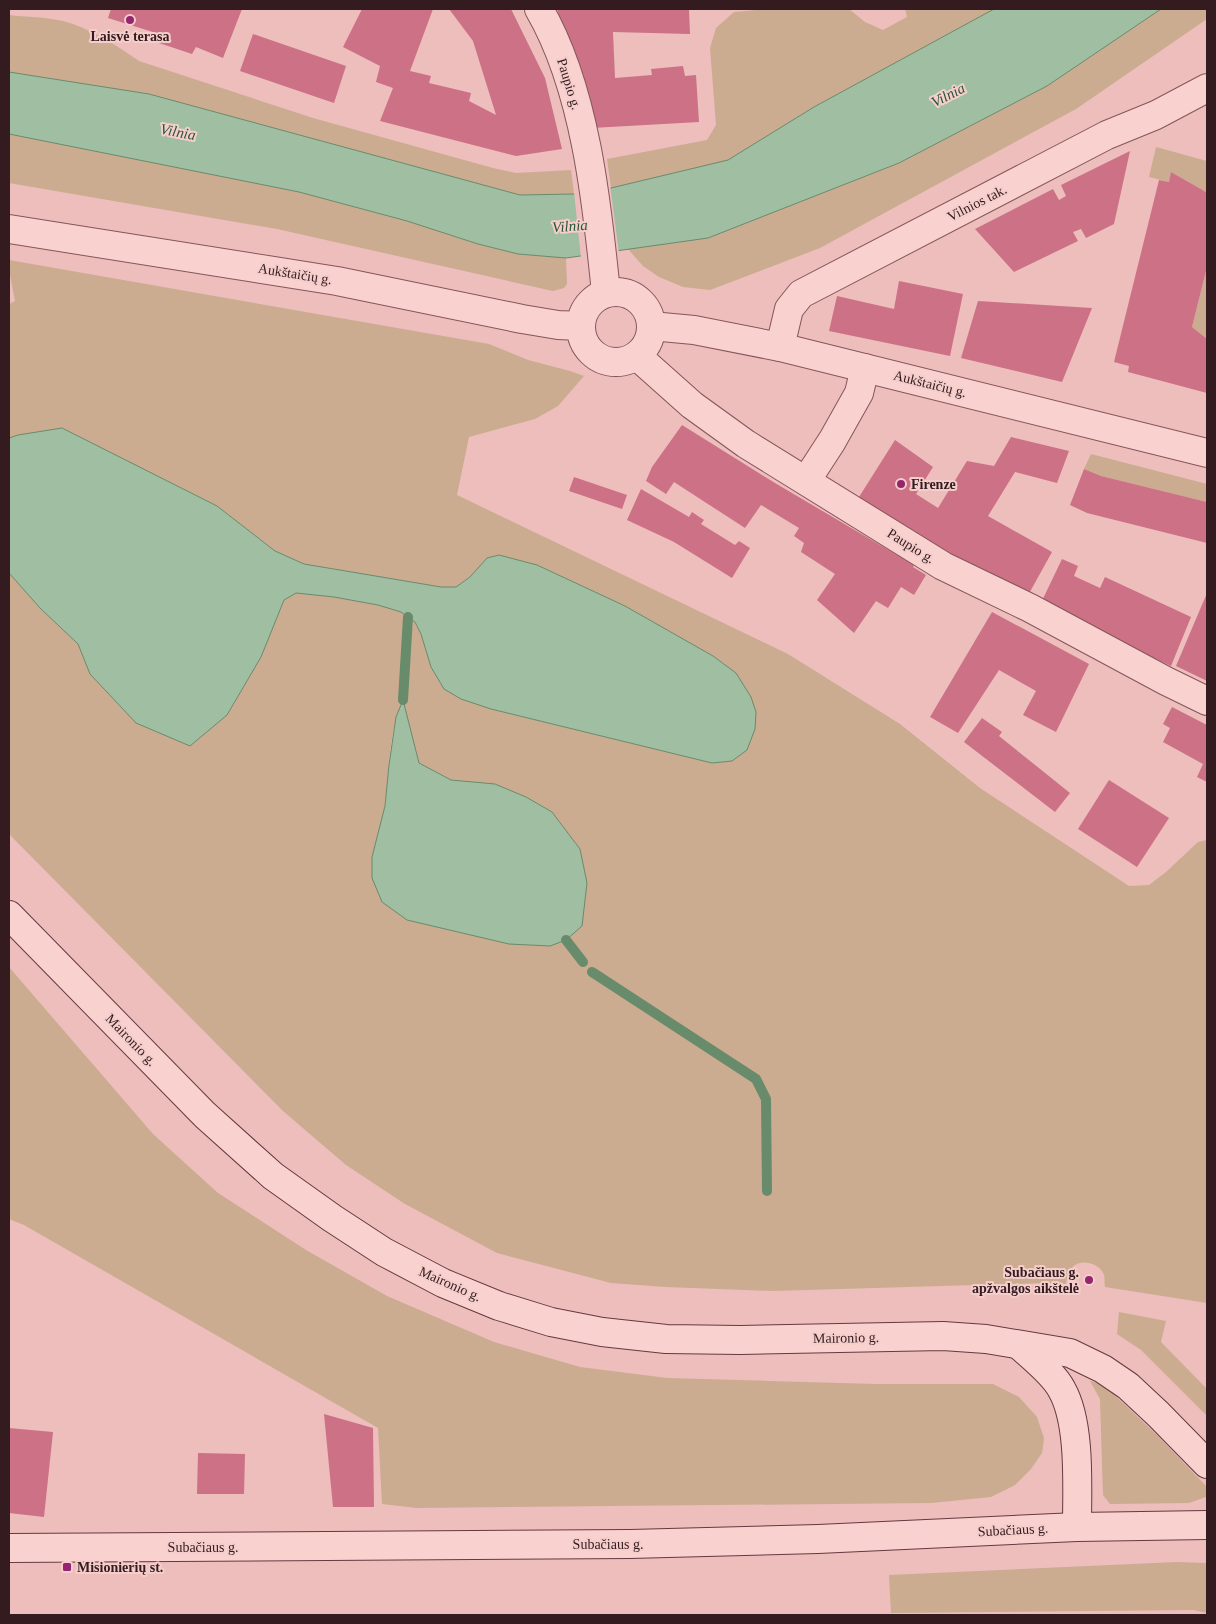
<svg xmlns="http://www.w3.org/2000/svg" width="1216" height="1624" viewBox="0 0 1216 1624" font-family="'Times New Roman',serif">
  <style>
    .green { fill: #cbac90; fill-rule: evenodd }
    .water { fill: #a0bea1; stroke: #688b6b }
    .pier { fill: #edbebc }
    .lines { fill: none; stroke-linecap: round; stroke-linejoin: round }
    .stream { stroke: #688b6b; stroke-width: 10 }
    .building { fill: #cc7186 }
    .street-casing { stroke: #85555b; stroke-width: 30 }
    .secondary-casing { stroke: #663940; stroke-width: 30 }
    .street { stroke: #f9d1ce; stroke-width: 28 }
    .secondary { stroke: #f9d1ce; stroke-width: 28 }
    .poi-dot { fill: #94256e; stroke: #f5cecb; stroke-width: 2 }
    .labels { text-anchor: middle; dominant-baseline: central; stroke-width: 4; stroke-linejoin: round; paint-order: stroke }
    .poi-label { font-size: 14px; font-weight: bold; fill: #331b1f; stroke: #f5cecb; text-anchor: start }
    .street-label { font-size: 14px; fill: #331b1f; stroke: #f5cecb }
    .water-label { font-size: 15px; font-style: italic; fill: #295436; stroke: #f5cecb }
  </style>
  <rect width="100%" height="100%" fill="#edbebc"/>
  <g class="green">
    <polygon points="768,9 849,9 865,22 883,30 907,17 905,9 994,9 814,107 728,160 611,188 607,159 707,140 716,125 710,48 716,28 734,12"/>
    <polygon points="1161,9 1207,9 1207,19 1076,109 820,248 710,290 683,287 659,277 643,266 628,249 708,238 899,163 1047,86"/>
    <path d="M9,15C26,17 46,17 63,21C90,28 116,45 139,61L313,118L493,168L516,173L571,170L574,194L520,195L149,94L9,72Z"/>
    <polygon points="9,134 299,192 407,221 478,244 518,254 566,258 567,284 564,288 553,291 277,229 9,183"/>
    <polygon points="1156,147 1207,161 1207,202 1206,192 1171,172 1169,182 1149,177"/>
    <path d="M9,260L489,344L528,360L570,371L584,376L558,406L535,419L469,437L457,495L788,654L900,724L980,788L1129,886L1149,885L1166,872L1198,842L1207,840V1303L1105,1287C1104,1283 1105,1278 1104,1275C1100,1263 1079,1257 1071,1269C1068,1272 1067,1279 1066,1284L1048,1283L773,1291L666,1287L611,1283L497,1253L405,1204L346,1165L283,1111L9,834V573L40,608L78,644L90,674L227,715L261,657L284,600L296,593L334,597L378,605L401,612L415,622L421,634L431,667L491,709L712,763L732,761L736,673L713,656L625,606L537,565L487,558L470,577L456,587H441L304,564L275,551L217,506L62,428L18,435L9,438V304L15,301L9,270ZM403,701L419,763L451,780L495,784L526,797L552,812L580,849L372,857C377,840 383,822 385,804C390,770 388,733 403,701Z"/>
    <polygon points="1207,267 1207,339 1192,327"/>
    <polygon points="1091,454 1207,484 1207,502 1101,476 1084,469"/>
    <polygon points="9,967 153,1134 218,1193 306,1250 387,1296 494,1342 580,1367 667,1378 875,1384 993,1384 1019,1397 1037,1417 1044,1438 1042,1453 1031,1469 1015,1485 991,1497 931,1503 417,1508 382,1504 378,1428 24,1225 9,1219"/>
    <polygon points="1119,1312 1166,1321 1161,1342 1207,1389 1207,1416 1141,1350 1117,1334"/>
    <polygon points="1090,1381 1104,1385 1158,1436 1207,1487 1206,1497 1189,1503 1110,1504 1103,1495 1100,1399"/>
    <polygon points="1177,1562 1207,1563 1207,1613 1194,1610 891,1613 889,1575"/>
  </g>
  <g class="water">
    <polygon points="994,9 1161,9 1047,86 899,163 708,238 566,258 518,254 478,244 407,221 299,192 9,134 9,72 149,94 520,195 574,194 611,188 728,160 814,107"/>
    <polygon points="62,428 217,506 275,551 304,564 441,587 456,587 470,577 487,558 499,555 537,565 625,606 713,656 736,673 751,697 756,712 755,729 747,750 732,761 712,763 491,709 461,699 444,689 431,667 421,634 415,622 401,612 378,605 334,597 296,593 284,600 261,657 227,715 190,746 136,723 90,674 78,644 40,608 9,573 9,438 18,435"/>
    <polygon points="403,700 419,763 451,780 495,784 526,797 552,812 580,849 587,883 582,926 566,940 550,946 509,944 407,920 382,902 372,878 372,857 385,806 389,765 396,717"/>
  </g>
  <polygon class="pier" points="610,185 619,253 581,258 574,192"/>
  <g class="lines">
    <g class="stream">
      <polyline points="403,700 408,617"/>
      <polyline points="566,940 583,962"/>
      <polyline points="592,972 756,1079 766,1099 767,1191"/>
    </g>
  </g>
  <g class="building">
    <polygon points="111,9 242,9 223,58 196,47 192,54 153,41 156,33 108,18"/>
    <polygon points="362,9 433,9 410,71 431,76 429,83 471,93 469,101 496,115 473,41 449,9 511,9 545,78 562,149 516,156 380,121 393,88 376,82 380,66 343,47"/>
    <polygon points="557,9 689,9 690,34 613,32 615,78 652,75 651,69 683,66 685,76 696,75 699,122 592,128"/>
    <polygon points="253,34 346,66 334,103 240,71"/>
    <polygon points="1130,151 1114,224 1086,238 1081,229 1073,232 1078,241 1014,272 975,229 1053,189 1059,200 1066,196 1061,185"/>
    <polygon points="1171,172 1206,192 1207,267 1192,327 1207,339 1207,393 1128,372 1129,366 1114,362 1159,180 1169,182"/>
    <polygon points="899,281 963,294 950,356 829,331 837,296 894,309"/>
    <polygon points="978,301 1092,308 1062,382 961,358"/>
    <polygon points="682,425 775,483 914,565 913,567 926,575 914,595 901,587 888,608 876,601 854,633 817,600 835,574 801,552 804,543 794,536 799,528 761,505 745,528 674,482 666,494 646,481 652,467"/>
    <polygon points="1011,437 1069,451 1057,483 1015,472 988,516 1052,552 1026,599 946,553 859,497 895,440 933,467 916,494 938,508 967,461 994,466"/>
    <polygon points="1084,469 1101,476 1207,502 1207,543 1087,513 1070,505"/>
    <polygon points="574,477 627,495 622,509 569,491"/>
    <polygon points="641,489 689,517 692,512 704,520 701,524 735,545 739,541 750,548 732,578 674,542 627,520"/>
    <polygon points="1062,559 1078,566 1074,576 1100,588 1105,577 1191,617 1171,666 1040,605"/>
    <polygon points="1207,593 1207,681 1176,666"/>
    <polygon points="992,612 1089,664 1056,732 1023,715 1036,691 999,670 958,733 930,717"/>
    <polygon points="1172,707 1207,725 1207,782 1197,777 1203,764 1163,742 1170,728 1163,724"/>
    <polygon points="982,718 1002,732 999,736 1070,793 1055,812 964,742"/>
    <polygon points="1109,780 1169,818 1137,867 1078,829"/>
    <polygon points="324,1414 373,1428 374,1507 333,1507"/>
    <polygon points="9,1428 53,1432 44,1517 9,1513"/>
    <polygon points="198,1453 245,1454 244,1494 197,1494"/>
  </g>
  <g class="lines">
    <g class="street-casing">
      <g id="street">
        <path d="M539,9C585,88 597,202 606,293"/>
        <polyline points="9,229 337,281 522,319 558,325 581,326"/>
        <circle cx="616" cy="327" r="35"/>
        <polyline points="651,326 694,330 780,347 1207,453"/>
        <polyline points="780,347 789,309 801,294 1107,135 1156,115 1207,88"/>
        <polyline points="637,356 692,405 746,444 943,566 1030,608 1166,681 1207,701"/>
        <polyline points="806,481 832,441 859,393 865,368"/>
      </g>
    </g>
    <g class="secondary-casing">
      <g id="secondary">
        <polyline points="9,915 205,1115 273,1176 332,1218 384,1252 443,1283 499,1306 551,1322 602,1332 666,1339 740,1340 943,1336 986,1339 1070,1353 1103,1369 1128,1386 1158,1414 1207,1464"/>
        <path d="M1020,1346C1033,1358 1054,1374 1062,1390C1081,1424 1077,1488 1077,1527"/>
        <polyline points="9,1548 630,1544 818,1539 1077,1527 1207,1525"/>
      </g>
    </g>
    <use href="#street" class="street"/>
    <use href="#secondary" class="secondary"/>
  </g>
  <g class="poi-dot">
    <circle cx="130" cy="20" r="5"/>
    <circle cx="901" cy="484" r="5"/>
    <circle cx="1089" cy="1280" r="5"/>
    <rect x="62" y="1562" width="10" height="10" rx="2.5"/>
  </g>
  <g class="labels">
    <g class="poi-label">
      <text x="130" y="36" text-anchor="middle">Laisvė terasa</text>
      <text x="911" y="484">Firenze</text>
      <text x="1079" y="1272" text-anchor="end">Subačiaus g.<tspan x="1079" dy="16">apžvalgos aikštelė</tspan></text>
      <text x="77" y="1567">Misionierių st.</text>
    </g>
    <g class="street-label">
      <text transform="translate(569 84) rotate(73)">Paupio g.</text>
      <text transform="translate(977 203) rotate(-27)">Vilnios tak.</text>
      <text transform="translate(295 274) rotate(9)">Aukštaičių g.</text>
      <text transform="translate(930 384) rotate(14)">Aukštaičių g.</text>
      <text transform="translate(911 546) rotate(32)">Paupio g.</text>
      <text transform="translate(131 1040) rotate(46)">Maironio g.</text>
      <text transform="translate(450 1284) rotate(24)">Maironio g.</text>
      <text transform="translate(846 1338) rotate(-1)">Maironio g.</text>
      <text transform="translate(1013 1530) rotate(-3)">Subačiaus g.</text>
      <text x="608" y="1544">Subačiaus g.</text>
      <text x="203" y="1547">Subačiaus g.</text>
    </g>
    <g class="water-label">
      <text transform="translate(948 95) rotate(-27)">Vilnia</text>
      <text transform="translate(178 132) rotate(11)">Vilnia</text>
      <text transform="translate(570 226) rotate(-4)">Vilnia</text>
    </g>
  </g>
  <rect width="1216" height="1624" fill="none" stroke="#331b1f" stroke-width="20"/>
</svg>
